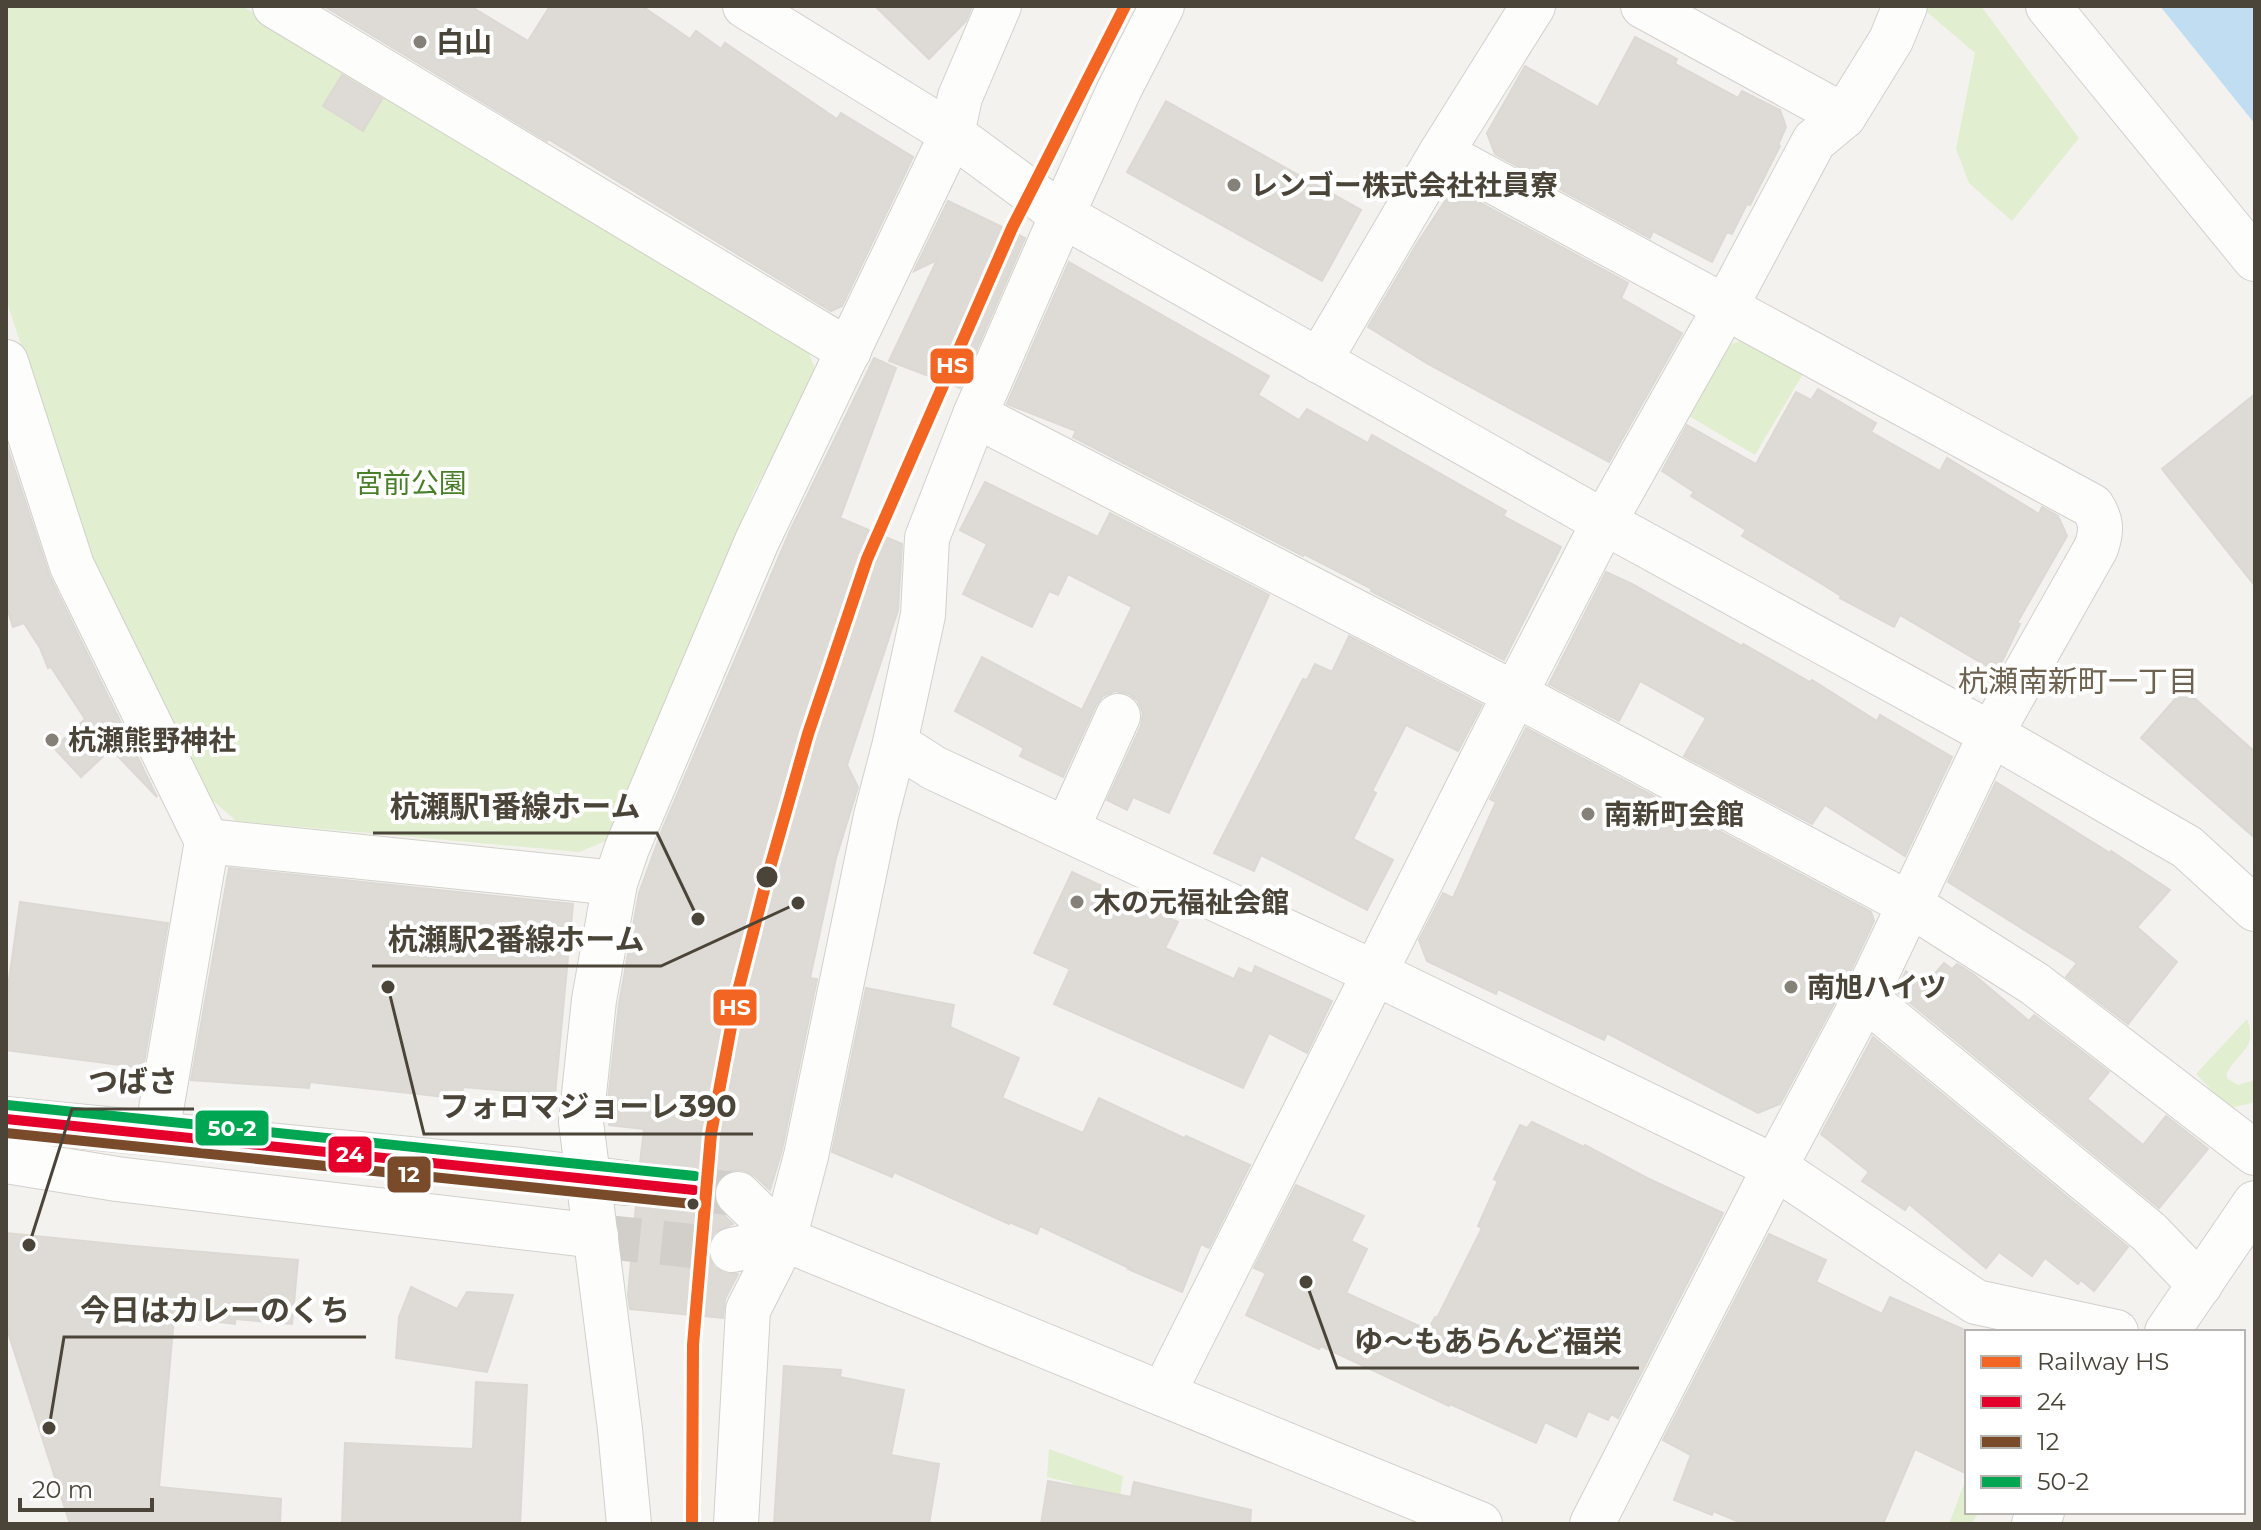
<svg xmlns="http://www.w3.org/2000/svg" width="2261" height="1530" viewBox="0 0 2261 1530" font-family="Montserrat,'Noto Sans JP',sans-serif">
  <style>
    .green { fill: #e1eecf }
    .water { fill: #c0ddf1 }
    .building { fill: #dedbd6; stroke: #dcd9d4; stroke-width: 2 }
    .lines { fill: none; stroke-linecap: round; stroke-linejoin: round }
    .minor-tunnel { stroke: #d2cfca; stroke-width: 44; stroke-dasharray: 44 22; stroke-linecap: butt }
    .minor-casing { stroke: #d2d0cb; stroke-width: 46 }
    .minor { stroke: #fdfdfc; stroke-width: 44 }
    .bus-1-casing { stroke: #fff; stroke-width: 16 }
    .bus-2-casing { stroke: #fff; stroke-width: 16 }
    .bus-3-casing { stroke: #fff; stroke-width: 16 }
    .bus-1 { stroke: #e4002b; stroke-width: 10 }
    .bus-2 { stroke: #7a4b2a; stroke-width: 10 }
    .bus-3 { stroke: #00a651; stroke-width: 10 }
    .rail-1-casing { stroke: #fff; stroke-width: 18 }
    .rail-1 { stroke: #f26522; stroke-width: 12 }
    .poi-dot { fill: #868178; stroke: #fff; stroke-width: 3 }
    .stop-dot { fill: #4b4439; stroke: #fff; stroke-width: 3 }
    .labels { text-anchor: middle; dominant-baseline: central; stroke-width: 8; stroke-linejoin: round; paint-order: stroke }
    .poi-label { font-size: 28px; font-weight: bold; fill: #4b4439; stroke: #fff; text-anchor: start }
    .park-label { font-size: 28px; fill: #4a7f2a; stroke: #fff }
    .neighbourhood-label { font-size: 30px; fill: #6e6250; stroke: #fff }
    .leader { fill: none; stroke: #4b4439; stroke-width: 3 }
    .callout-dot { fill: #4b4439; stroke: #fff; stroke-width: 3 }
    .callout-label { font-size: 30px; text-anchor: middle; font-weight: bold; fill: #4b4439; stroke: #fff; stroke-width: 8; stroke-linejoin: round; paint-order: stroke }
    .line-badge { stroke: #fff; stroke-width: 3 }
    .badge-label { font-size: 22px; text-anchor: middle; font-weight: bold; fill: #fff }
  </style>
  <rect width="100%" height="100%" fill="#f4f2ee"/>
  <g class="green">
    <polygon points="6,6 242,6 807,348 817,374 754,491 611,839 579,852 236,821 199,788 87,547 6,299"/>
    <polygon points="1920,6 1981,6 2079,138 2012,221 1969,183 1956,149 1975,53"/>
    <polygon points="1742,340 1804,372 1755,455 1689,416 1730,345"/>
    <path d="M2247,1019C2259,1050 2236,1052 2226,1075L2228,1079L2238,1085L2255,1080V1098L2252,1103L2229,1108L2196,1074Z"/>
    <polygon points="1049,1449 1123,1476 1116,1524 1068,1504 1072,1483 1047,1477"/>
    <polygon points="1967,1476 1967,1512 1979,1512 1971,1524 1949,1524"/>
  </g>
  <polygon class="water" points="2160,6 2255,6 2255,124"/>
  <g class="building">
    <polygon points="324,6 470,6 528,41 550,6 642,6 690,39 696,31 721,49 725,43 837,119 841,113 913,157 842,306 831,311 548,139 547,141"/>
    <polygon points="875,6 972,6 966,21 929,59"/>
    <polygon points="1635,37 1677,59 1675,64 1738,98 1742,91 1780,110 1786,127 1778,145 1780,146 1750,205 1747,204 1732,234 1727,232 1712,262 1653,231 1650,238 1495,154 1487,133 1525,66 1598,107"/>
    <polygon points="342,75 382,99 363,131 323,106"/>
    <polygon points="1166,101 1361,210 1322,281 1127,172"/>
    <polygon points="1451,192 1466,195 1628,283 1621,298 1682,333 1609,462 1428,364 1368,327 1418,242"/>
    <polygon points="948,201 1025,238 960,388 889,361 937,260 914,271"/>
    <polygon points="1069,262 1269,376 1258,395 1299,420 1307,409 1368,443 1372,435 1506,511 1503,516 1561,547 1504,660 1371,591 1372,589 1304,554 1303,556 1073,437 1076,431 1007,404"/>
    <polygon points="874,358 896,368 840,518 902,544 898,610 847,765 858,787 836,858 810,978 817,979 782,1150 770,1190 755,1176 743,1170 731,1170 721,1176 714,1187 714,1201 721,1212 733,1224 715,1232 708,1243 708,1256 714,1267 724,1273 738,1274 725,1299 723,1318 630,1309 628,1295 636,1205 645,1197 650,1185 648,1173 640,1163 644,1129 609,1125 612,1100 608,1100 619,1004 639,893 662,830 790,531"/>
    <polygon points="1818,389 1876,423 1871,432 1940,471 1947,458 2039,514 2042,507 2058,516 2067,536 2017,623 2020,624 1997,672 1900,615 1894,627 1840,598 1841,596 1822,584 1742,536 1746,530 1691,496 1694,492 1662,471 1687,425 1756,464 1796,392 1811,400"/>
    <polygon points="2255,394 2255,586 2162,469"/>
    <polygon points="6,443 50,577 157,797 111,749 81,777 54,748 85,719 51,667 48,668 40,648 24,623 13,627 6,604"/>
    <polygon points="985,482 1098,537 1110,513 1269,595 1169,813 1133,797 1127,810 1107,800 1141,726 1143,713 1138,701 1129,694 1115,691 1103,696 1096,705 1063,777 1020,756 1024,748 955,711 982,657 1082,710 1132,607 1068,574 1058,595 1049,591 1032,627 963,594 987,544 960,530"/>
    <polygon points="1606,572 1632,584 1742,646 1743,644 1810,682 1812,680 1877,721 1880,715 1952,757 1905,856 1825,805 1812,824 1684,756 1706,718 1640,681 1619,721 1549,684"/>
    <polygon points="1349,636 1482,705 1458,751 1406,725 1372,791 1376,793 1353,839 1393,860 1367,910 1261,855 1254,871 1214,853 1303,679 1307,680 1315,664 1332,672"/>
    <polygon points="2184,689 2255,752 2255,838 2141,738"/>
    <polygon points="1526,728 1871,912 1874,921 1843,987 1780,1104 1758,1113 1607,1033 1604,1040 1498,989 1496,994 1427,961 1419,940 1443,893 1453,898 1496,802 1490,799"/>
    <polygon points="1996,782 2110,853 2111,851 2170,890 2137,927 2177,962 2128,1024 2066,977 2077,963 1948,882"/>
    <polygon points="229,868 573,904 555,1095 463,1087 462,1099 310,1082 309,1088 191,1080"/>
    <polygon points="1072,872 1178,922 1165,948 1234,979 1239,968 1252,974 1255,966 1332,1001 1307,1053 1269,1033 1243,1088 1054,1004 1070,969 1034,953"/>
    <polygon points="20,902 168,923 143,1068 6,1050 6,1001"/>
    <polygon points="1944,963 1952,969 1957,964 1973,974 2029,1021 2034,1015 2109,1072 2087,1099 2143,1145 2166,1116 2208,1149 2159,1208 1896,991 1906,971 1924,986"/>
    <polygon points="866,988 954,1005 950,1027 1019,1058 1002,1098 1083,1133 1099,1098 1184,1138 1186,1136 1250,1165 1209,1248 1201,1244 1182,1292 1128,1269 1129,1268 1040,1226 1037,1234 1009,1222 1009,1224 894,1172 892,1177 832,1152"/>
    <polygon points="1873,1037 2128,1247 2094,1291 2081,1280 2078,1284 2045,1258 2032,1276 1999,1252 1986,1268 1909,1204 1905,1210 1862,1181 1869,1172 1821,1134"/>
    <polygon points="1532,1122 1584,1147 1585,1145 1649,1179 1723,1213 1618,1418 1611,1414 1608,1420 1588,1411 1576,1437 1545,1422 1536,1443 1450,1404 1449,1406 1321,1346 1319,1349 1246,1315 1266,1273 1254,1268 1296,1185 1364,1216 1351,1241 1367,1249 1346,1293 1428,1330 1435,1317 1437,1318 1482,1228 1478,1226 1498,1181 1494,1179 1520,1125 1527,1128"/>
    <polygon points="6,1233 133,1246 298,1260 292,1324 235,1319 235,1324 174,1317 159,1487 281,1499 280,1524 70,1524 6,1326"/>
    <polygon points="1769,1234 1826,1260 1816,1282 1882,1314 1890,1297 1967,1331 1967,1474 1915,1449 1883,1524 1744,1524 1713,1511 1712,1515 1674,1500 1691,1455 1663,1440"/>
    <polygon points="411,1287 457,1309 467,1292 513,1295 487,1372 396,1358 399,1317"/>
    <polygon points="784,1366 841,1370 840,1377 904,1390 891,1455 939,1464 929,1524 774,1524"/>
    <polygon points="476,1382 527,1385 520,1524 342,1524 345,1443 473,1449"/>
    <polygon points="1048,1481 1131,1497 1134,1482 1251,1510 1250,1524 1041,1524"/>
  </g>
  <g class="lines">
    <g class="minor-tunnel">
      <polyline points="625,1183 738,1194"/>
      <polyline points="596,1236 732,1250"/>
    </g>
    <g class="minor-casing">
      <g id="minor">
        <polyline points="275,6 849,351"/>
        <polyline points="745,6 952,134 1062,215 1604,522 1991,734 2187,847 2255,909"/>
        <polyline points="1643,6 1844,116"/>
        <polyline points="2048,6 2255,259"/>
        <path d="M1441,153L2092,506C2102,521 2102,531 2096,548L1991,734L1865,998L1775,1167L1592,1524"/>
        <polyline points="1319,361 1441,153 1533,6"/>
        <polyline points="6,362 72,566 207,841 157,1133"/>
        <polyline points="975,415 1515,694 1909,904 2035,984 2255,1153"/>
        <polyline points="895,743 934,768 1375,973 1775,1167 1976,1302 2116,1332"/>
        <polyline points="1067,829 1118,716"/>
        <polyline points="207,841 615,883"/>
        <polyline points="1865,998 2149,1232 2200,1285"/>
        <polyline points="6,1119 521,1170 625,1183"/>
        <polyline points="6,1161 117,1179 596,1236"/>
        <polyline points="738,1194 784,1239"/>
        <polyline points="732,1250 784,1239 1480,1524"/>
        <polyline points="2167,1332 2255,1203"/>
        <polyline points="1163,1394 1515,694 1604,522 1725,308 1814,141 1844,116 1891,40 1905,6"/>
        <polyline points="629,1524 620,1429 581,1122 594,1000 615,883 627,848 757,541 952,134 960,97 999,6"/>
        <polyline points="736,1524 748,1310 784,1239 806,1156 876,816 895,743 923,615 927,538 975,415 1062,215 1119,90 1162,6"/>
        <polyline points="2034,1524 2042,1512"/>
      </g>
    </g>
    <use href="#minor" class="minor"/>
    <g class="bus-1-casing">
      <polyline id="bus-1" points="6,1119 694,1190"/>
    </g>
    <g class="bus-2-casing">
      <polyline id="bus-2" points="6,1133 693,1204"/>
    </g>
    <g class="bus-3-casing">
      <polyline id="bus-3" points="7,1105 695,1176"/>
    </g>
    <use href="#bus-1" class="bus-1"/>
    <use href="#bus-2" class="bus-2"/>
    <use href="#bus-3" class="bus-3"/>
    <g class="rail-1-casing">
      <polyline id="rail-1" points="692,1524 693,1345 711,1134 737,995 767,878 808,734 867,559 1012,228 1125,6"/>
    </g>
    <use href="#rail-1" class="rail-1"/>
  </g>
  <g class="poi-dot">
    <circle cx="420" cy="42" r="8"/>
    <circle cx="1234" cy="185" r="8"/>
    <circle cx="52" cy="740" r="8"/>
    <circle cx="1588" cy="814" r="8"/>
    <circle cx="1077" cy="902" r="8"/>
    <circle cx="1791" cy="987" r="8"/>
  </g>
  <g class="stop-dot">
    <circle cx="767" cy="877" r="12"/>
    <circle cx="693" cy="1204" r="7"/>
  </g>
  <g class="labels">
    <g class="poi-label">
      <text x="436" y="42">白山</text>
      <text x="1250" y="185">レンゴー株式会社社員寮</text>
      <text x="68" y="740">杭瀬熊野神社</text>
      <text x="1604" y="814">南新町会館</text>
      <text x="1093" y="902">木の元福祉会館</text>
      <text x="1807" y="987">南旭ハイツ</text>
    </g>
    <g class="park-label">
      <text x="411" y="483">宮前公園</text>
    </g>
    <g class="neighbourhood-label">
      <text x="2078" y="681">杭瀬南新町一丁目</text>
    </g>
  </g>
  <path class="leader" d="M698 919L657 833H373M798 903L661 966H372M29 1245L72 1109H194M388 987L424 1134H753M49 1428L64 1337H366M1306 1282L1337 1368H1639"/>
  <g class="callout-dot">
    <circle cx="698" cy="919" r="8"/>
    <circle cx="798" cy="903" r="8"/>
    <circle cx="29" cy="1245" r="8"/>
    <circle cx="388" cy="987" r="8"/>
    <circle cx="49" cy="1428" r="8"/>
    <circle cx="1306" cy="1282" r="8"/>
  </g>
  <g class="callout-label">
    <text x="515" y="817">杭瀬駅1番線ホーム</text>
    <text x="516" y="950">杭瀬駅2番線ホーム</text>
    <text x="133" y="1092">つばさ</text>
    <text x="588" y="1117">フォロマジョーレ390</text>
    <text x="215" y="1321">今日はカレーのくち</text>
    <text x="1488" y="1352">ゆ～もあらんど福栄</text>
  </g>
  <g class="line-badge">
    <rect x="929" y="347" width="46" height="38" rx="8" fill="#f26522"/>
    <rect x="712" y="988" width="46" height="39" rx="8" fill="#f26522"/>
    <rect x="194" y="1109" width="76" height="38" rx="8" fill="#00a651"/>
    <rect x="327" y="1135" width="46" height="39" rx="8" fill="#e4002b"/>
    <rect x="386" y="1155" width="46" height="39" rx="8" fill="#7a4b2a"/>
  </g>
  <g class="badge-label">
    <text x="952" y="373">HS</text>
    <text x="735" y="1015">HS</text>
    <text x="232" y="1136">50-2</text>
    <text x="350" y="1162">24</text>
    <text x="409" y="1182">12</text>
  </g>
  <rect width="2261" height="1530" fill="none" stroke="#4b4439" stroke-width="16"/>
  <rect x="1965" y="1330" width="280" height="184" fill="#ffffff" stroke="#b7b4b0" stroke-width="2"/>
  <rect x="1981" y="1356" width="40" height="12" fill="#f26522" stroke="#b7b4b0" stroke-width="2"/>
  <text x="2037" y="1370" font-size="24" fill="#4b4439">Railway HS</text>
  <rect x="1981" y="1396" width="40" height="12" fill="#e4002b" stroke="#b7b4b0" stroke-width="2"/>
  <text x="2037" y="1410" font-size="24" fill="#4b4439">24</text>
  <rect x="1981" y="1436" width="40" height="12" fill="#7a4b2a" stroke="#b7b4b0" stroke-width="2"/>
  <text x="2037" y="1450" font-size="24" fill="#4b4439">12</text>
  <rect x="1981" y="1476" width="40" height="12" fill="#00a651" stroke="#b7b4b0" stroke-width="2"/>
  <text x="2037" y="1490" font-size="24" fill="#4b4439">50-2</text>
  <path d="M20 1498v12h132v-12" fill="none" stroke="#4b4439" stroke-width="4"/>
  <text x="32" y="1498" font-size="24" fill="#4b4439" stroke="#ffffff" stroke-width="6" paint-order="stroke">20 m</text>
</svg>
